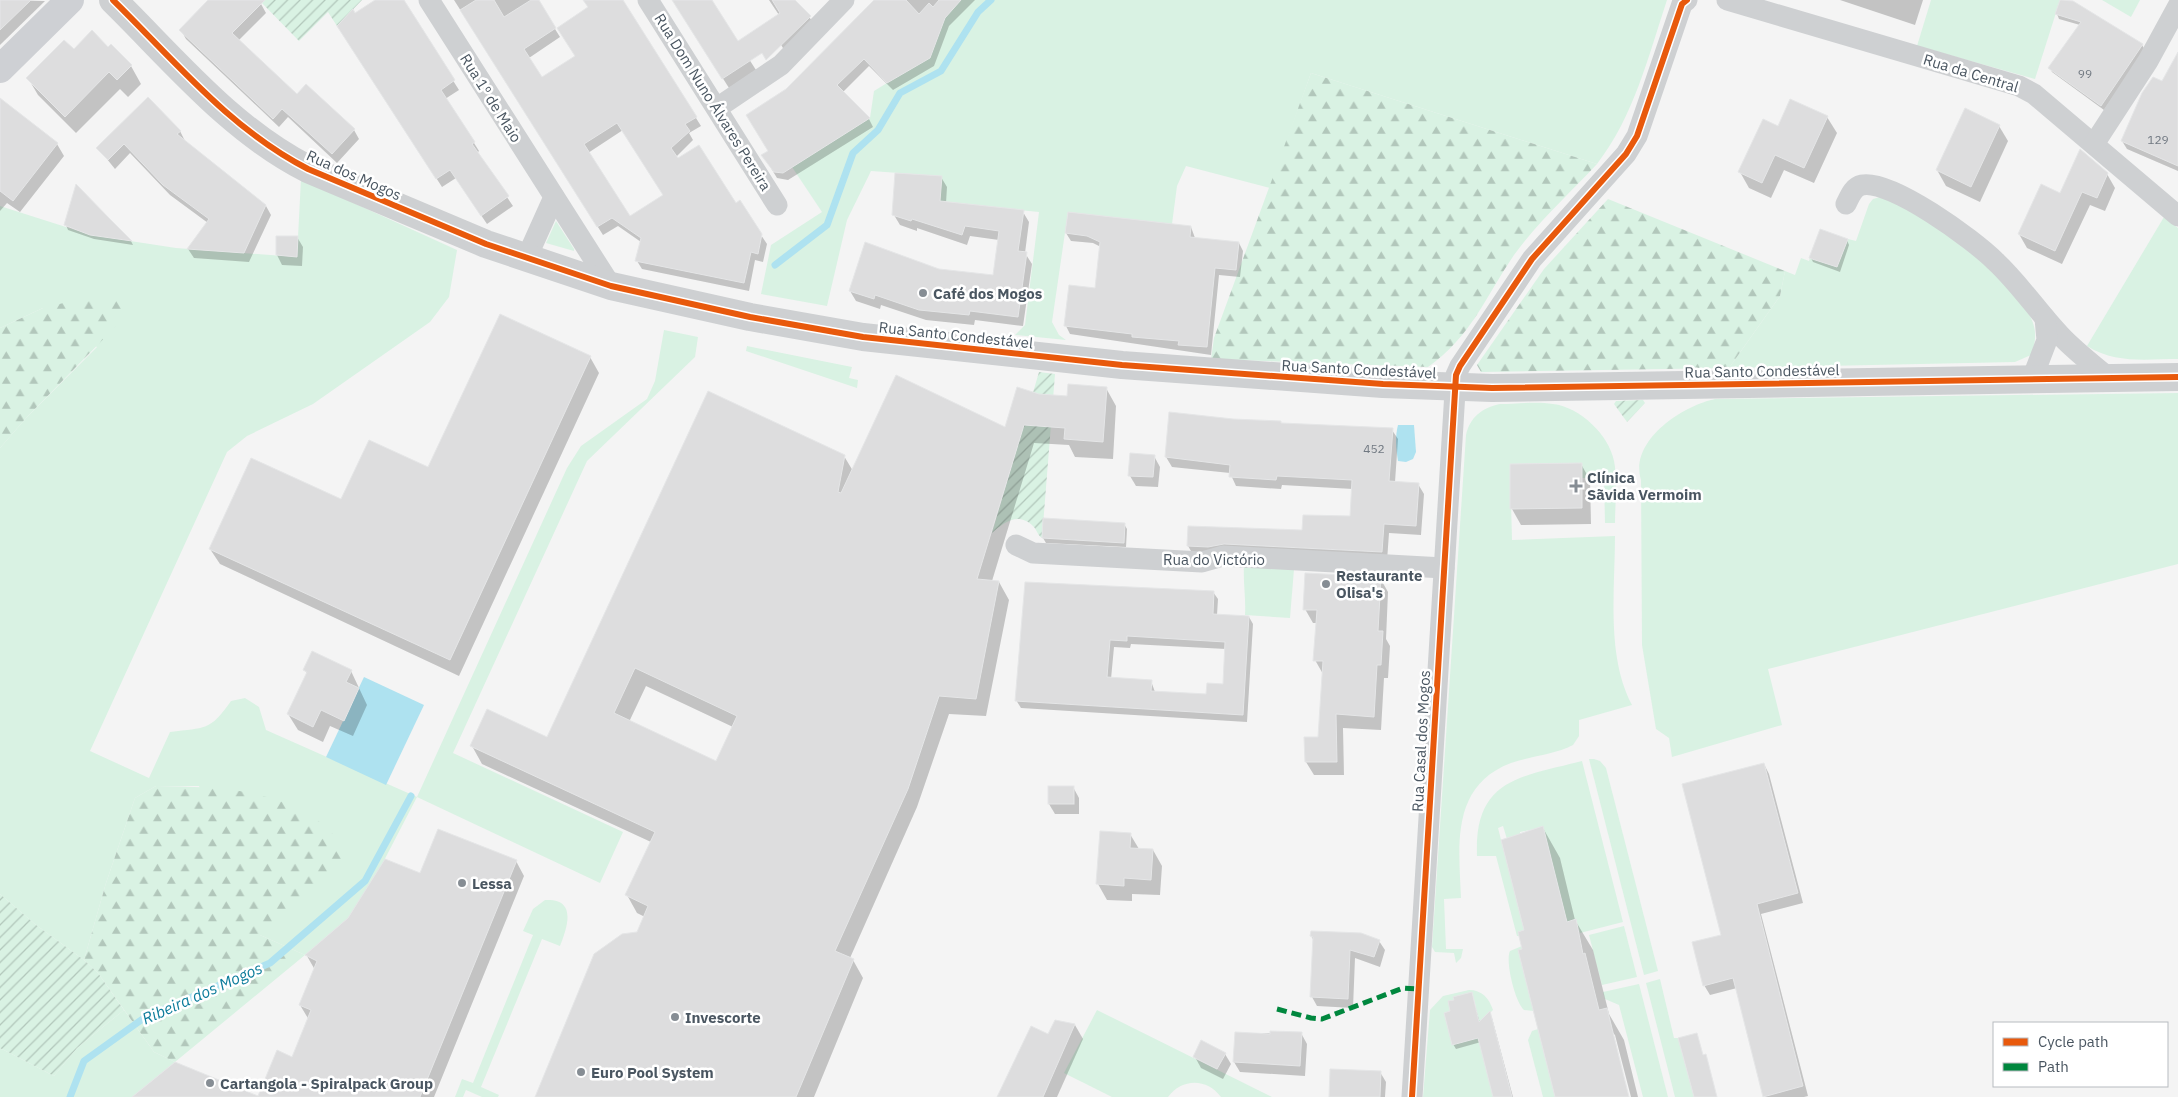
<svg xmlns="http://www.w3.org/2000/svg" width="2178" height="1097" viewBox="0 0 2178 1097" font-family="'IBM Plex Sans',sans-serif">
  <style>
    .green { fill: #d9f2e3; fill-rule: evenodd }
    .forest { fill: url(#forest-firs) }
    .garden { fill: url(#garden-furrows) }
    .water { fill: #aee2f0 }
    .shadow { fill: #0003; fill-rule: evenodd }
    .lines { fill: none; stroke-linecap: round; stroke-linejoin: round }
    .stream { stroke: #aee2f0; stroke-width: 7 }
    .building { fill: #ddddde; stroke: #e5e6e7; fill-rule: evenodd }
    .minor { stroke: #ced0d2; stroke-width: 21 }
    .tertiary { stroke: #ced0d2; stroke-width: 28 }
    .secondary { stroke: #ced0d4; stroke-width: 28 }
    .quiet { stroke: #00873e; stroke-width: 5; stroke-dasharray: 10 5; stroke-linecap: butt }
    .cycleway-casing { stroke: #fff; stroke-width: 9 }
    .cycleway { stroke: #e8590c; stroke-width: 6 }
    .poi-dot { fill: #868d94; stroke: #fff; stroke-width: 2 }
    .labels { text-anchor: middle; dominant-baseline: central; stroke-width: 5; stroke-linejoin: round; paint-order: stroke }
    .number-label { font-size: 12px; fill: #707881 }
    .street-label { font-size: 15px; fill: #4a5661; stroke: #fff }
    .poi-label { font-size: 15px; font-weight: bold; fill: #4a5661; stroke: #fff; text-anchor: start }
    .water-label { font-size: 16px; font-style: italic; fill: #0c7c9b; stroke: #fff }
  </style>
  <defs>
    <pattern id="forest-firs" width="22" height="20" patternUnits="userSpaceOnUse" patternTransform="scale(1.25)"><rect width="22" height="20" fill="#d9f2e3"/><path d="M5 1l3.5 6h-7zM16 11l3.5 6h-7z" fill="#b2c7bb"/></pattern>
    <pattern id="garden-furrows" width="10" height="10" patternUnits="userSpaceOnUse" patternTransform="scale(1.25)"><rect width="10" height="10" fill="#d9f2e3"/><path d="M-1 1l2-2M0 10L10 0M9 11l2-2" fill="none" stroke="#b2c7bb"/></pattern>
  </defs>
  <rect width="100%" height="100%" fill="#f4f4f4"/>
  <g class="green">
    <path d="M961,0H1667C1648,57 1634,116 1597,164L1311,73L1270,188L1186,166L1177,186L1172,224L1068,212L1052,322L1059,335L1066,340L1015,335L1025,325L1039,212L940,202L941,176L871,171L847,220L827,306L761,294L771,245L822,212L792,167L870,118L874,91L887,83Z"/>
    <polygon points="1931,0 2060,0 2035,79 1917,46"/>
    <polygon points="2102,0 2140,0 2131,17"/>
    <path d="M301,179L457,250L449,297L430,322L313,404L247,436L227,452L90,751L149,778L170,732C206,727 209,732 231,701L245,698L259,707L266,730L417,797L567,468L581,446L647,399L655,381L664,330L698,337L695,357L587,461L453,753L623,832L600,883L417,797L376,876L348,918L305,955L260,935L199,786H156L135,798L106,883L84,960L36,925L0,894V448L27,417L97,347L43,308L0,328V206L91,235L176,248L297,257Z"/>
    <path d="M1880,197L1888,199C1909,210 1932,221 1951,235C1973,250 2021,294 2031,318C2037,331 2036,342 2031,355L2015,362L1729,368L1780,296L1785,271L1795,275L1801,258L1809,261L1810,258L1837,267L1848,239L1856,241L1869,204L1873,199Z"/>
    <path d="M2164,217L2178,228V359C2145,359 2116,364 2087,346Z"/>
    <polygon points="556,221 574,249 574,251 546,243"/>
    <polygon points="747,346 852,367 849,378 858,380 857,388 746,351"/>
    <path d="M2178,393V564L1768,669L1782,725L1672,757L1669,738L1656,729L1642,645L1641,480C1629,441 1682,406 1715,399Z"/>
    <path d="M1500,404C1517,404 1536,401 1553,404C1580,407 1609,435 1614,461C1618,481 1615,503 1615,523H1605L1604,478H1582L1581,463L1510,464L1512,540L1615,536C1615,590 1606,656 1632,705L1579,720V736L1573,745C1554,755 1530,756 1511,763C1450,786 1459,847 1461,898L1444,899L1446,949H1463L1461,958L1456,963L1454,953L1435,952L1432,947L1466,435C1470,417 1482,408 1500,404Z"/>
    <path d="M1244,566L1294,569L1290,618L1245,615C1246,598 1243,583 1244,566Z"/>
    <polygon points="1594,759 1600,761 1606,768 1658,971 1644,975 1589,759"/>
    <path d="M1582,761L1623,922L1580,933L1576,919L1567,922L1543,827L1520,832V835L1507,839L1503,826L1498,828L1524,930L1518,932L1519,936H1517L1496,856H1477C1474,778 1521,777 1582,761Z"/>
    <path d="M545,900C578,898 567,928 560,946L542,939L481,1087L499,1095L498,1097H482L466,1090L463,1097H455L462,1079L473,1083L533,935L523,931L533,909Z"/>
    <polygon points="1624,926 1637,977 1602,985 1589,935"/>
    <path d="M1522,946V949L1518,950L1534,1011L1524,1010C1515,1002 1505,961 1510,951Z"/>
    <polygon points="1660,979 1674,1038 1678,1038 1694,1097 1675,1097 1646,983"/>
    <polygon points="1639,984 1668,1097 1643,1097 1619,1005 1605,999 1603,992"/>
    <path d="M1469,990C1482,990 1489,998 1493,1010L1476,1027L1498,1097H1423L1430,1010L1443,996ZM1472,992L1476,1007L1444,1013L1450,1011L1448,1001L1454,1000L1453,997Z"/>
    <polygon points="124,1010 154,1052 175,1062 132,1097 0,1097 0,1048 54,1076 77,1048"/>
    <path d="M1097,1010L1272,1097H1221C1207,1078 1182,1078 1168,1097H1112L1064,1073Z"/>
    <polygon points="1538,1029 1555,1097 1543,1097 1528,1040 1532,1031"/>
  </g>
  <g class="forest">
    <path d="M1311,73L1597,164C1569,194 1538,222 1514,255C1486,296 1471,337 1428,367L1211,359L1214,338Z"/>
    <polygon points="1608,199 1785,271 1780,296 1729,368 1481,372 1477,365 1544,269"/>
    <polygon points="88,297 118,300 126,316 27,417 0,448 0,328 43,308"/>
    <path d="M156,786C209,787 265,787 311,816C324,823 335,837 345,847L346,859L316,894L260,935L305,955L175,1062L154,1052L98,973L84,960L106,883L135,798Z"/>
  </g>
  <g class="garden">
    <polygon points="259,0 362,0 337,26 328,12 299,41"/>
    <path d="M1039,372L1055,374L1042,538C1038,536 1037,530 1033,526C1018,511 1003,523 992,533Z"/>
    <polygon points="1643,400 1645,403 1627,422 1614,404 1616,401"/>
    <polygon points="0,894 36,925 84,960 98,973 124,1010 77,1048 54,1076 0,1048"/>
  </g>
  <g class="water">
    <path d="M1398,425H1414L1416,452L1413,459L1406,462L1398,461C1396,449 1395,436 1398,425Z"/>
    <polygon points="364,677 424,705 386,785 326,757"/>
  </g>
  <g class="shadow">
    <polygon points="0,0 45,1 0,45"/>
    <polygon points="209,0 257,0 261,4 266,13 238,41 297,95 354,130 359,139 337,163 288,117 279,127 186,39 181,30"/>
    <polygon points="377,0 402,0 459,90 445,99 474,143 479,151 477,153 513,206 487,224 456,178 442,187 344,35 355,14"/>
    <path d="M454,0H537L560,37L529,58L542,79L576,57L589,8L584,0H622L701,126L689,133L693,140L676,157L761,235L767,244L763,262L755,260L749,291L642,269L637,261L641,242L618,226L603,235ZM623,130L664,195L630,218L588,153Z"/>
    <polygon points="673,0 711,0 756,70 729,88"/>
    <polygon points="769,0 794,0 815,24 786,53 772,30 779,15"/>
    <polygon points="876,0 975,0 949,26 934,66 893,90 869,66 843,92 869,119 873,127 788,180 777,178 763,155 770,151 787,90"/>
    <polygon points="1840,0 1923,0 1915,25"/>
    <polygon points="2061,0 2072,2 2142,45 2145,50 2104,110 2052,72 2050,68 2080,25 2059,19 2057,14"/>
    <polygon points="109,49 131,66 141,84 128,97 120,89 76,133 38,95 28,78 74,51"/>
    <polygon points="2178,55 2178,171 2127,149 2122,141 2162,82"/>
    <polygon points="0,109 57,144 64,156 20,212 7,203 0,211"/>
    <polygon points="1827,117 1837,133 1814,183 1784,170 1771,198 1749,188 1740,172 1778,128"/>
    <polygon points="1999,126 2008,141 1980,202 1946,186 1937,170"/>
    <polygon points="180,131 185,141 266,206 271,215 249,262 194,258 188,249 208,223 170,195 130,153 115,169 98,148"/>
    <polygon points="2107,174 2115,188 2105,211 2090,205 2062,264 2027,248 2019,234 2061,195"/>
    <polygon points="941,177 947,187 946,203 1023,212 1029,222 1025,253 1032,264 1023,326 975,320 974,325 926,320 881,305 880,309 856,301 850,291 939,270 994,276 999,240 970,236 967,245 917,228 917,231 900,225 894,215"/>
    <polygon points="76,187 131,241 133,245 94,239 68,230 66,225"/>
    <polygon points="1191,227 1195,238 1239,243 1243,251 1240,277 1219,275 1211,355 1070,334 1066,326 1096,289 1101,247 1093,243 1071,241 1066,233"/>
    <polygon points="297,237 303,247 302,266 282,265 277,255"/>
    <polygon points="1847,240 1849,245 1840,272 1813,262 1811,258"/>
    <polygon points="590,357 599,373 459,676 220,564 210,549 428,469"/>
    <path d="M1106,388L1116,406L1113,459L1075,457L1069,445L1034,443L992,581L999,582L1009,600L986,716L949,714L917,807L850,958L853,960L863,978L814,1097H536L638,933L645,917L637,913L627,895L651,842L482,764L472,746L547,739L844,456L853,471L1006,429L1038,395L1068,397ZM646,686L733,727L717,763L629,722Z"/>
    <polygon points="1171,414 1282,425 1392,430 1398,439 1395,482 1418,484 1424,494 1421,535 1389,533 1387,561 1194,556 1188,546 1303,532 1351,518 1353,489 1282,485 1281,489 1236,486 1230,473 1172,467 1166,457"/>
    <polygon points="1154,456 1160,467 1158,487 1136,486 1130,476"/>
    <polygon points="1581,464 1590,480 1591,524 1521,525 1512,509 1511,465"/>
    <polygon points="1124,524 1127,529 1126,547 1046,543 1043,538"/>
    <polygon points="1380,578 1388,592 1386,639 1390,646 1388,678 1384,678 1381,730 1343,728 1344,775 1314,775 1306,762 1319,738 1323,674 1315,660 1317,623 1313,623 1305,609"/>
    <path d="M1026,584L1213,592L1218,599L1217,615L1249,617L1253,624L1247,722L1021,708L1016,700ZM1131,644L1226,649L1224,685L1207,695L1155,692L1151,681L1111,679L1114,647L1130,648Z"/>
    <polygon points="305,670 351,671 367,705 353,736 330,726 323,742 298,730 288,714 307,674"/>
    <polygon points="1764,764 1769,774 1803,903 1761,914 1808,1096 1804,1097 1765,1097 1737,988 1710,995 1704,985 1722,936"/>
    <polygon points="1073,787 1079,798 1079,814 1055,814 1049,804"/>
    <polygon points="1543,828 1560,858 1575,920 1593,950 1609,1014 1624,1040 1638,1097 1631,1097 1615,1035 1612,1032 1628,1097 1556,1097 1523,950"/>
    <polygon points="1130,834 1139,849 1153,850 1162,866 1160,895 1132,894 1132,901 1107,900 1098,884"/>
    <polygon points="516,861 524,876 434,1097 260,1097 293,1058 309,1020 300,1005 315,970 307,956 421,875"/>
    <polygon points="1311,936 1379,941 1385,950 1380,967 1355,958 1353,1008 1317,1006 1312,997 1314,941"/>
    <polygon points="1471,993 1480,1023 1490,1013 1492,1018 1513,1097 1495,1097 1481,1042 1456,1049 1453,1044 1452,1012 1455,1001"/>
    <polygon points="1075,1025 1083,1039 1057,1097 999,1097 1049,1036"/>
    <polygon points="1236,1033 1301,1033 1307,1044 1305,1076 1240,1072 1234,1062"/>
    <polygon points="1225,1054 1231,1064 1223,1079 1201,1068 1195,1057"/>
    <polygon points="1380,1072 1386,1082 1385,1097 1330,1097"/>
  </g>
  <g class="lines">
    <g class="stream">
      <polyline points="775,265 827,225 853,153 878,130 900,93 941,71 978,12 991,0"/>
      <polyline points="70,1097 84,1061 144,1018 270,963 365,881 411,796"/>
    </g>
  </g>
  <g class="building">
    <polygon points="0,0 31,0 0,30"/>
    <polygon points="208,0 265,0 232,33 297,94 306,84 355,129 332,154 282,109 273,119 179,30"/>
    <polygon points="375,0 404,0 455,80 441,90 475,142 472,144 509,196 481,216 450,170 436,179 337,26 353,9 355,13"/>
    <path d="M476,0H494L504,17L531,0H539L556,28L524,49L542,77L575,56L557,28L588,7L583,0H623L697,117L685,124L690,131L671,148L678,158L699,145L736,203L740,200L762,234L758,254L751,252L744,283L635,261L641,238L612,218L597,227L460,10ZM617,123L663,195L630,216L584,144Z"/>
    <polygon points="672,0 712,0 738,41 780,13 772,0 795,0 811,16 766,60 762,53 722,79"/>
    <polygon points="874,0 906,0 919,14 929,3 933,7 939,0 961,0 945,18 930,58 887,83 864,59 837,85 870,118 783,173 774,172 761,155 768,151 746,115 786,89"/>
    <polygon points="2060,0 2073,1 2143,44 2101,106 2048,68 2081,22 2055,14"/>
    <polygon points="92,30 108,47 111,44 132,65 117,80 109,72 65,117 26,78 64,40 74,49"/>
    <polygon points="2178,52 2178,166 2121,141 2142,93 2153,77 2162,81"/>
    <polygon points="148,97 181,131 177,134 266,205 244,253 187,249 209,219 163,185 124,144 108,160 96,148"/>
    <polygon points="0,98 58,143 13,201 0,191"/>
    <polygon points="1790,99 1828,116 1804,168 1775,155 1762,183 1738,172 1763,119 1778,126"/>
    <polygon points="1965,108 2000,125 1971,187 1936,170"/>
    <polygon points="2080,149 2108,173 2097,198 2082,192 2055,251 2018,234 2041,184 2060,193"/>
    <polygon points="895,173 942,176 940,201 1024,210 1018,251 1027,252 1018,317 970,311 969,315 919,310 875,295 874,299 849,291 865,242 939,269 993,275 999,231 965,226 962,235 912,219 911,221 892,215"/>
    <polygon points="76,184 108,217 132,241 90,235 64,225"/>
    <polygon points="1068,212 1191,226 1190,237 1239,242 1236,270 1215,268 1207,347 1178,345 1179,341 1132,337 1132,334 1064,326 1069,285 1095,288 1100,242 1087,236 1065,233"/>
    <polygon points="1820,229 1848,239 1837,267 1809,258"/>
    <polygon points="276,236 298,236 297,257 276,255"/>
    <polygon points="500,314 591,356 450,660 209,549 251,458 341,499 369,440 428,467"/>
    <path d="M896,375L1005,427L1017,387L1039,394L1067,396L1068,384L1107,387L1103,442L1064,439L1065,428L1024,425L977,579L999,581L976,699L939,696L908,789L835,951L854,959L796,1097H535L594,954L622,934L637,932L648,906L625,895L655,832L470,746L487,709L547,737L708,391L845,455L838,492L841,493ZM635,668L737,716L716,761L614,713Z"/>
    <polygon points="1169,412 1233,419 1281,421 1281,423 1393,428 1389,481 1419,483 1416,526 1384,524 1382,552 1224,544 1208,547 1187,546 1188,526 1302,530 1303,515 1350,516 1352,480 1277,476 1276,480 1229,477 1230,465 1165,457"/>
    <polygon points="1130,453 1155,455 1153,477 1128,476"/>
    <polygon points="1582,463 1582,508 1510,509 1510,464"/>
    <polygon points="1043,518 1125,523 1124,543 1042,538"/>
    <polygon points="1305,573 1381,577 1378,631 1383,631 1381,665 1377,665 1374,717 1336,714 1337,762 1305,762 1304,737 1318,737 1323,661 1313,661 1317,610 1303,610"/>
    <path d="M1025,582L1214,591L1213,614L1249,616L1243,715L1015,701ZM1127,636L1225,642L1223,684L1207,683L1206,694L1151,691L1152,680L1107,677L1110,640L1127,641Z"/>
    <polygon points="312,651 352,670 346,682 359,688 344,721 321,710 313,727 287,714 307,672 303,670"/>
    <polygon points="1764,763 1798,893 1757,904 1803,1086 1763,1097 1733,978 1703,986 1692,942 1721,935 1682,784"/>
    <rect x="1048" y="786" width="26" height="18"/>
    <polygon points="1543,826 1567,922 1576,919 1583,954 1585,953 1599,1010 1607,1008 1629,1097 1555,1097 1518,950 1522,949 1518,932 1524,930 1501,840"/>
    <polygon points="438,829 517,860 420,1097 132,1097 175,1062 258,1096 277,1050 292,1057 311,1010 299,1005 317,961 305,955 348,918 385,859 420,873"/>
    <polygon points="1100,831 1131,833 1130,848 1153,849 1151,880 1124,878 1124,886 1096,884"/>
    <polygon points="1311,931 1361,933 1380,940 1374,957 1350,950 1348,999 1310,997 1313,937 1310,936"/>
    <polygon points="1472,992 1479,1022 1490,1011 1512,1097 1493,1097 1478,1038 1452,1045 1444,1013 1450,1011 1448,1001 1454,1000 1453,997"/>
    <polygon points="1055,1020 1075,1024 1043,1097 997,1097 1031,1026 1048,1034"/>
    <polygon points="1270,1031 1302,1032 1300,1066 1233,1062 1235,1032 1270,1034"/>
    <polygon points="1697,1033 1703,1055 1706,1054 1717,1097 1694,1097 1678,1038"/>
    <polygon points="1201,1040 1226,1053 1217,1069 1193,1057"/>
    <polygon points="1330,1069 1381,1071 1380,1097 1329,1097"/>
  </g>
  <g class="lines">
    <g class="minor">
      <polyline points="429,0 611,286"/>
      <polyline points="648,0 777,205"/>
      <polyline points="1727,0 2019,86 2034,94 2178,216"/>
      <polyline points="717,108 781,65 844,0"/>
      <polyline points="2094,144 2148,61 2178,6"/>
      <path d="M1846,204C1850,196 1853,187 1862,185C1891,179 1974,240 1995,261C2019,283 2038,312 2060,335C2075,351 2092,364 2109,378"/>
      <polyline points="527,257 554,197"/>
      <polyline points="2032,379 2047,340 2045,318"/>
      <polyline points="1016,545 1033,553 1202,562 1223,556 1444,568"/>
      <polyline points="1412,1097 1456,375 1460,366 1532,259 1626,154 1637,136 1682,4 1687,0"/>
    </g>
    <path class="tertiary" d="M113,0C174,60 231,130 308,169L486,244L611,286L750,317L863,337L1122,365L1383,384L1492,388L2178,377"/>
    <polyline class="secondary" points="0,69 70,0"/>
    <polyline class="quiet" points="1277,1009 1311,1018 1322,1019 1403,988 1418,989"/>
    <g class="cycleway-casing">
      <g id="cycleway">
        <path d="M113,0C174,60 231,130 308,169L486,244L611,286L750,317L863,337L1122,365L1383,384L1492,388L2178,377"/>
        <polyline points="1412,1097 1456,375 1460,366 1532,259 1626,154 1637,136 1682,4 1687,0"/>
      </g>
    </g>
    <use href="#cycleway" class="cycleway"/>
  </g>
  <g class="poi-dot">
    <circle cx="923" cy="293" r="5"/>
    <path d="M1573.5 478.5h5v5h5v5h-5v5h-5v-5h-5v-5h5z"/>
    <circle cx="1326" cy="584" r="5"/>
    <circle cx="462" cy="883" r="5"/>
    <circle cx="675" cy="1017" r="5"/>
    <circle cx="581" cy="1072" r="5"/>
    <circle cx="210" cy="1083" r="5"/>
  </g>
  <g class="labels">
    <g class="number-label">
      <text x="2085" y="73">99</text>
      <text x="2158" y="139">129</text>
      <text x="1374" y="448">452</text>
    </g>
    <g class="street-label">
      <text transform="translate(1971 73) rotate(17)">Rua da Central</text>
      <text transform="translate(491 98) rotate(58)">Rua 1º de Maio</text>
      <text transform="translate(713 102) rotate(58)">Rua Dom Nuno Álvares Pereira</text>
      <text transform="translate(354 175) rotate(24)">Rua dos Mogos</text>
      <text transform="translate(956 335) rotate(6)">Rua Santo Condestável</text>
      <text transform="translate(1359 369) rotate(3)">Rua Santo Condestável</text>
      <text transform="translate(1762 371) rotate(-1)">Rua Santo Condestável</text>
      <text x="1214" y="559">Rua do Victório</text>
      <text transform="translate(1421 741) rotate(-87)">Rua Casal dos Mogos</text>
    </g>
    <g class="poi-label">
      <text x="933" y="293">Café dos Mogos</text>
      <text x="1587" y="477">Clínica<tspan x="1587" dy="17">Sãvida Vermoim</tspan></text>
      <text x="1336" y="575">Restaurante<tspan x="1336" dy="17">Olisa's</tspan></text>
      <text x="472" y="883">Lessa</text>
      <text x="685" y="1017">Invescorte</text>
      <text x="591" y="1072">Euro Pool System</text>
      <text x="220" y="1083">Cartangola - Spiralpack Group</text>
    </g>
    <g class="water-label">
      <text transform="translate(202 993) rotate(-24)">Ribeira dos Mogos</text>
    </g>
  </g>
  <rect x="1993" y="1022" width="175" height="65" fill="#ffffff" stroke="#b7bbc0"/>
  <rect x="2003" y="1038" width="25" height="8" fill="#e8590c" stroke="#b7bbc0"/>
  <text x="2038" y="1047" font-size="15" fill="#4a5661">Cycle path</text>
  <rect x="2003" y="1063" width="25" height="8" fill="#00873e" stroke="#b7bbc0"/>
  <text x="2038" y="1072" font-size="15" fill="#4a5661">Path</text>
</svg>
